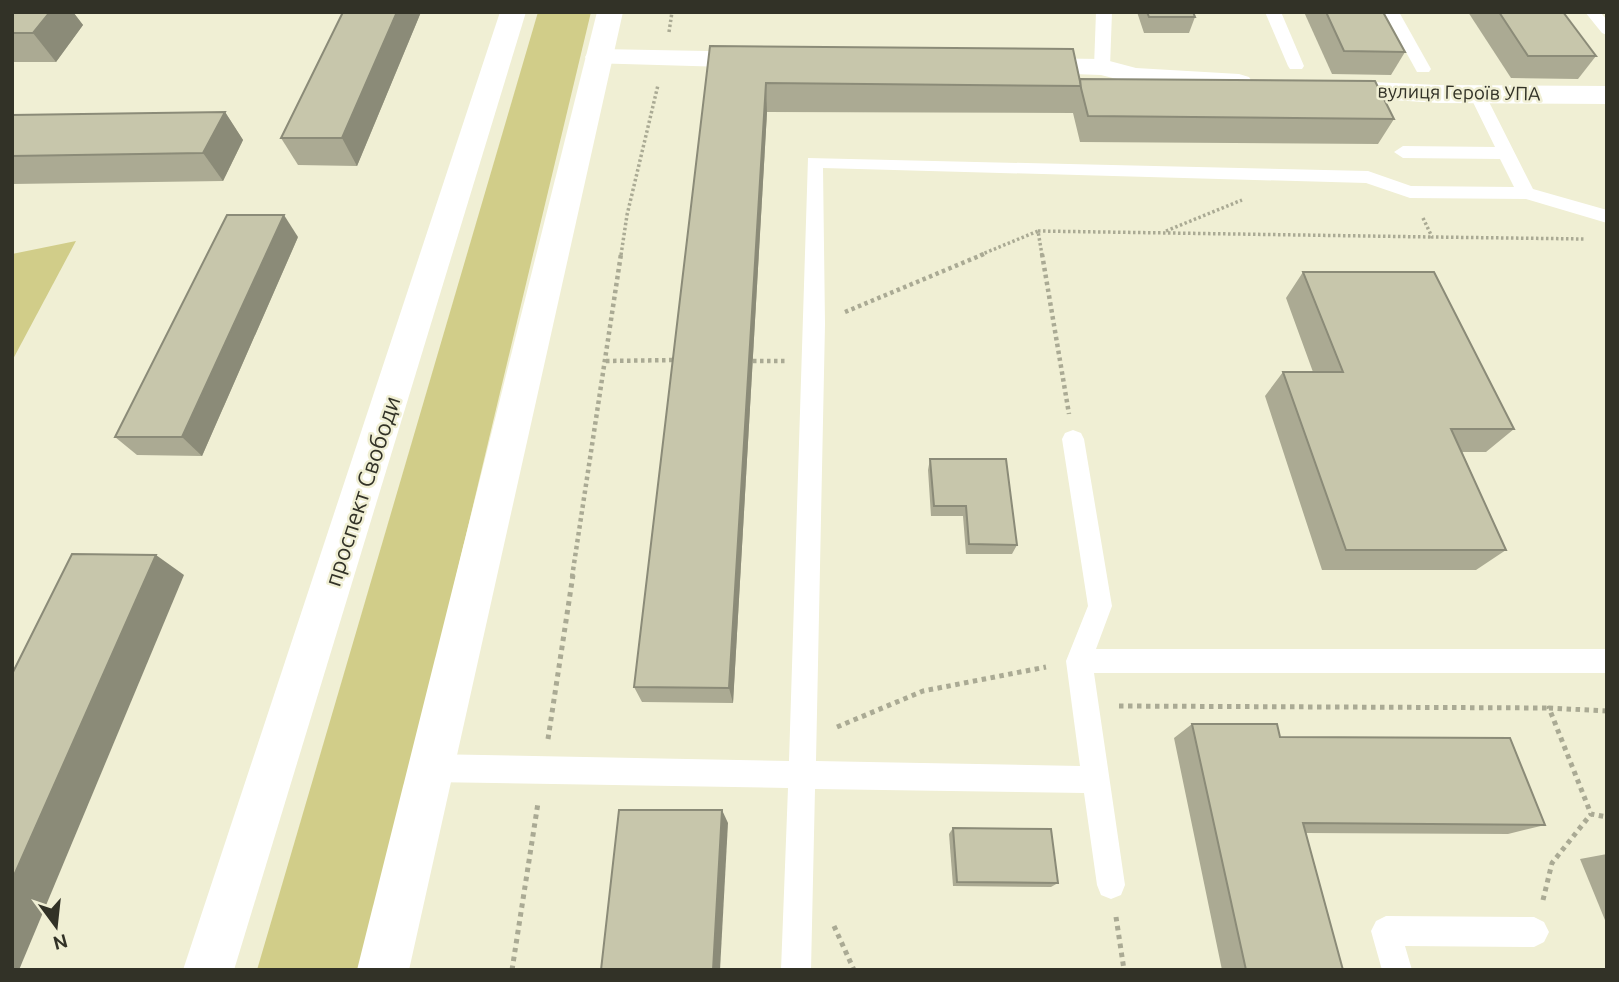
<svg xmlns="http://www.w3.org/2000/svg" width="1619" height="982" viewBox="0 0 1619 982" font-family="Ubuntu,sans-serif">
  <style>
    .green { fill: #d1cd89 }
    .lines { fill: none; stroke-linecap: round; stroke-linejoin: round }
    .path-far2 { stroke: #aaaa94; stroke-width: 3.5; stroke-dasharray: 2.5 2.5; stroke-linecap: butt }
    .path-far1 { stroke: #aaaa94; stroke-width: 4.5; stroke-dasharray: 3.5 3.5; stroke-linecap: butt }
    .path { stroke: #aaaa94; stroke-width: 5; stroke-dasharray: 4.5 4.5; stroke-linecap: butt }
    .lane { fill: #fff; fill-rule: evenodd }
    .street { fill: #fff; fill-rule: evenodd }
    .highway { fill: #fff; fill-rule: evenodd }
    .wall { fill: #abaa93 }
    .shaded-wall { fill: #8b8b78 }
    .building { fill: #c7c6ab; stroke: #8b8b78; stroke-width: 2 }
    .labels { text-anchor: middle; dominant-baseline: central; stroke-width: 5; stroke-linejoin: round; paint-order: stroke }
    .far-street-label { font-size: 19px; fill: #323227; stroke: #f0efd4 }
    .street-label { font-size: 23px; fill: #323227; stroke: #f0efd4 }
  </style>
  <rect width="100%" height="100%" fill="#f0efd4"/>
  <g class="green">
    <polygon points="538,12 591,12 362,970 257,970"/>
    <polygon points="76,241 12,361 12,254"/>
  </g>
  <g class="lines">
    <g class="path-far2">
      <polyline points="669,32 672,12"/>
      <polyline points="1423,218 1432,237 1585,239"/>
      <polyline points="1038,231 1432,237"/>
      <polyline points="1166,231 1242,200"/>
      <polyline points="621,255 627,215 658,85"/>
      <polyline points="980,255 1038,231 1042,255"/>
    </g>
    <g class="path-far1">
      <polyline points="1042,254 1069,414"/>
      <polyline points="845,312 984,254"/>
      <polyline points="606,361 676,360"/>
      <polyline points="753,361 785,361"/>
      <polyline points="572,577 621,254"/>
    </g>
    <g class="path">
      <polyline points="1119,706 1549,708"/>
      <polyline points="1607,711 1549,708 1591,814 1607,817"/>
      <polyline points="837,727 923,691 1046,667"/>
      <polyline points="548,739 573,575"/>
      <polyline points="1543,900 1552,863 1591,814"/>
      <polyline points="1116,917 1124,970"/>
      <polyline points="834,926 854,970"/>
      <polyline points="512,970 538,803"/>
    </g>
    <g class="lane">
      <polygon points="1096,12 1112,12 1110,67 1102,72 1094,67"/>
      <polygon points="1265,12 1281,12 1304,66 1302,69 1290,69 1288,66"/>
      <polygon points="1384,12 1399,12 1431,69 1429,72 1417,72"/>
      <polygon points="1585,12 1600,12 1607,20 1607,35 1602,33"/>
      <polygon points="1476,87 1484,92 1533,189 1607,210 1607,223 1526,199 1410,198 1366,183 823,168 825,324 816,761 1080,766 1066,661 1088,606 1062,439 1065,433 1073,430 1081,433 1084,439 1112,606 1096,649 1607,649 1607,673 1094,673 1125,885 1121,895 1111,899 1101,895 1097,885 1084,793 815,789 811,970 781,970 788,788 429,782 419,778 415,768 419,758 429,754 789,761 808,158 1368,171 1411,186 1514,187 1500,159 1403,158 1394,152 1403,146 1495,147 1468,92"/>
      <polygon points="1386,916 1534,917 1544,922 1549,932 1544,942 1534,947 1405,946 1412,970 1382,970 1371,931 1376,921"/>
    </g>
    <g class="street">
      <polygon points="599,49 761,52 771,54 775,60 771,66 761,68 589,63 585,57 589,51"/>
      <polygon points="1025,58 1102,59 1136,68 1239,74 1249,77 1253,83 1249,89 1239,92 1136,84 1101,75 1015,72 1011,66 1015,60"/>
      <polygon points="1327,80 1438,85 1607,86 1607,104 1438,103 1317,95 1313,89 1317,83"/>
    </g>
    <g class="highway">
      <polygon points="500,12 526,12 234,970 183,970"/>
      <polygon points="597,12 623,12 409,970 357,970"/>
    </g>
  </g>
  <g class="wall">
    <polygon points="12,12 73,12 83,25 56,62 12,62"/>
    <polygon points="343,12 421,12 357,166 298,165 281,138"/>
    <polygon points="1137,12 1193,12 1195,17 1189,33 1144,33"/>
    <polygon points="1304,12 1383,12 1405,52 1391,75 1332,74"/>
    <polygon points="1468,12 1563,12 1596,56 1578,79 1511,78"/>
    <polygon points="710,46 1080,79 1394,119 1378,144 1080,142 1073,113 767,112 733,703 642,702 634,687"/>
    <polygon points="225,112 243,140 223,181 12,184 12,115"/>
    <polygon points="298,237 202,456 137,455 115,437"/>
    <polygon points="1303,272 1514,429 1486,452 1462,452 1506,550 1476,570 1322,570 1265,396 1283,372 1313,372 1286,298"/>
    <polygon points="930,459 1017,545 1012,554 966,554 963,516 931,516 928,470"/>
    <polygon points="1192,724 1280,737 1545,825 1508,834 1306,833 1343,970 1222,970 1174,738"/>
    <polygon points="953,828 1058,883 1051,887 953,886 949,834"/>
    <polygon points="1607,854 1607,925 1580,859"/>
  </g>
  <g class="shaded-wall">
    <polygon points="50,12 73,12 83,25 56,62 33,33"/>
    <polygon points="397,12 421,12 357,166 342,138"/>
    <polygon points="766,83 767,112 733,703 729,688"/>
    <polygon points="225,112 243,140 223,181 203,153"/>
    <polygon points="284,215 298,237 202,456 182,437"/>
    <polygon points="156,555 184,575 19,970 12,970 12,880"/>
    <polygon points="722,810 728,823 720,970 713,970"/>
  </g>
  <g class="building">
    <polygon points="12,12 50,12 33,33 12,33"/>
    <polygon points="343,12 397,12 342,138 281,138"/>
    <polygon points="1147,12 1193,12 1195,17 1149,17"/>
    <polygon points="1326,12 1383,12 1405,52 1344,51"/>
    <polygon points="1499,12 1563,12 1596,56 1528,56"/>
    <polygon points="710,46 1073,49 1081,86 766,83 729,688 634,687"/>
    <polygon points="1080,79 1375,81 1394,119 1088,116 1081,88"/>
    <polygon points="225,112 203,153 12,156 12,115"/>
    <polygon points="227,215 284,215 182,437 115,437"/>
    <polygon points="1303,272 1434,272 1514,429 1451,429 1506,550 1346,550 1283,372 1343,372"/>
    <polygon points="930,459 1006,459 1017,545 969,544 966,506 934,506"/>
    <polygon points="72,554 156,555 12,880 12,674"/>
    <polygon points="1192,724 1277,724 1280,737 1510,738 1545,825 1303,823 1343,970 1246,970"/>
    <polygon points="619,810 722,810 713,970 601,970"/>
    <polygon points="953,828 1051,829 1058,883 957,882"/>
  </g>
  <g class="labels">
    <g class="far-street-label">
      <text transform="translate(1459 92) rotate(1)">вулиця Героїв УПА</text>
    </g>
    <g class="street-label">
      <text transform="translate(362 491) rotate(-72)">проспект Свободи</text>
    </g>
  </g>
  <rect width="1619" height="982" fill="none" stroke="#323227" stroke-width="28"/>
  <g transform="translate(56 926) rotate(165)" stroke="#f0efd4" stroke-width="5" paint-order="stroke">
  <path d="M0-5L12 26L0 18L-12 26Z" fill="#323227"/>
  <text y="-10" font-size="19" font-weight="bold" text-anchor="middle" fill="#323227">N</text>
  </g>
</svg>
